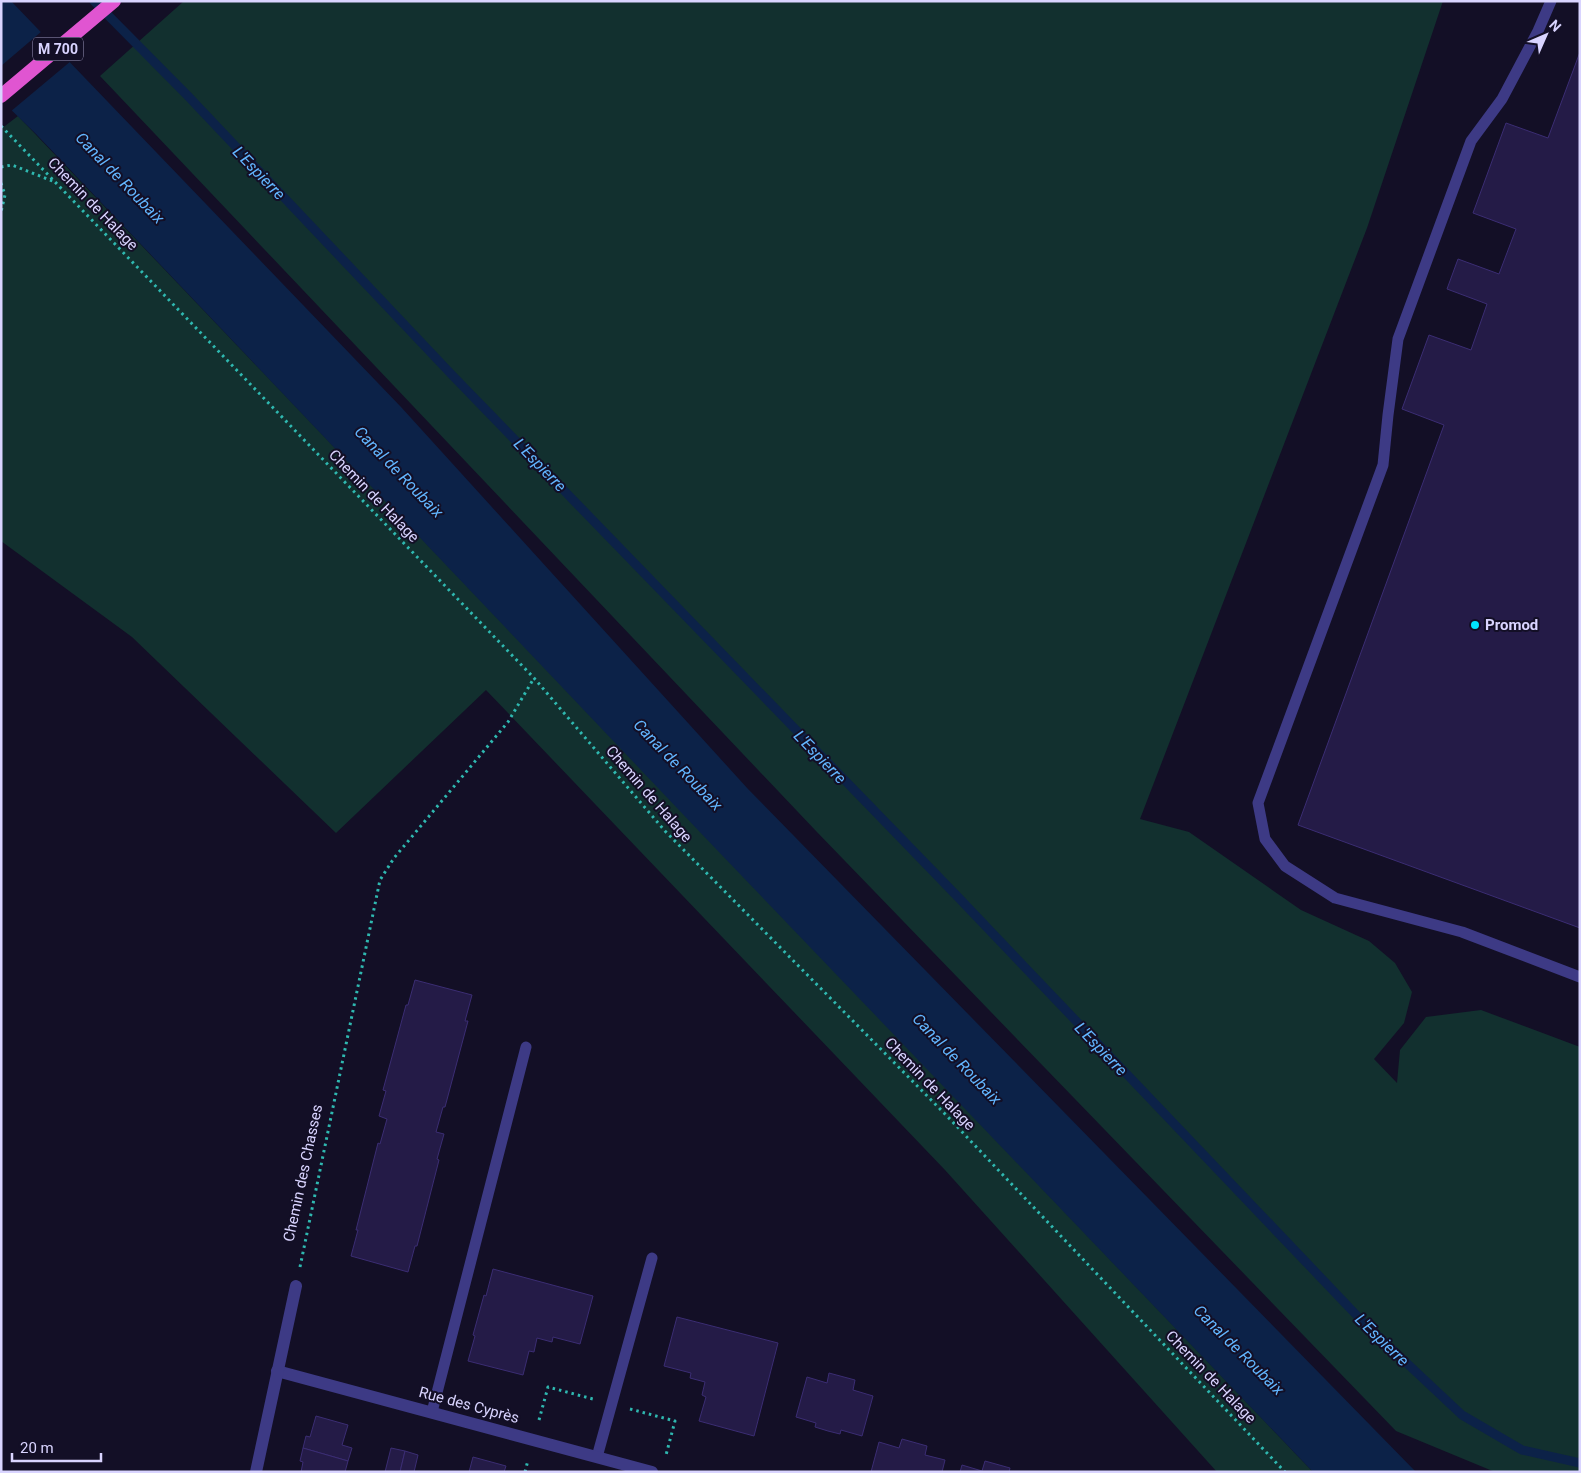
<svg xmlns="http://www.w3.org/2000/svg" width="1581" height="1473" viewBox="0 0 1581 1473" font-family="Roboto,sans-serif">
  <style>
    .green { fill: #12302f }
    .water { fill: #0c2248 }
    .pier { fill: #130f26 }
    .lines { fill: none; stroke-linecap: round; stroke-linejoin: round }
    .stream { stroke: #0c2248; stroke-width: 9 }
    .building { fill: #241b47; stroke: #3b2d73 }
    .path { stroke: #2fb8b0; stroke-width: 3; stroke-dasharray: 2.5 4; stroke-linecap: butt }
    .service { stroke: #3d3a85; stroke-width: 11 }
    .minor { stroke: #3d3a85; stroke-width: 12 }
    .trunk { stroke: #e055d1; stroke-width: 14 }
    .poi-dot { fill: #00e5ff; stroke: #130f26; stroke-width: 2 }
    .labels { text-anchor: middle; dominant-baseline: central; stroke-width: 4; stroke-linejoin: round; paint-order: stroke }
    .shield { fill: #130f26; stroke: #9e99be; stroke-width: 1 }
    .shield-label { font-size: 14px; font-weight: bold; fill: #d9d4ff }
    .street-label { font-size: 15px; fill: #d9d4ff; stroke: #130f26 }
    .poi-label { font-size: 15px; font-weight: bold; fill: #d9d4ff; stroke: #130f26; text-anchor: start }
    .water-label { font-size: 16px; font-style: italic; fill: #62b6ff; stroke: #130f26 }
  </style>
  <rect width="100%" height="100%" fill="#130f26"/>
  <g class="green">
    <polygon points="184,1 1443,1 1367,228 1140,819 1189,832 1301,910 1369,941 1395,963 1412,992 1404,1023 1374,1059 1397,1083 1400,1050 1426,1017 1481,1010 1580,1047 1580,1472 1495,1472 1396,1431 816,831 100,76"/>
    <polygon points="18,116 1313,1472 1217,1472 945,1170 486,690 336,833 132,637 1,541 1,129"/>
  </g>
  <polygon class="water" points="1,1 11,1 401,407 748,789 1416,1472 1313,1472 717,850 36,134 1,100"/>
  <polygon class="pier" points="42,31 71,61 10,112 1,104 1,66"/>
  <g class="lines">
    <polyline class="stream" points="94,1 187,95 453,376 957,896 1364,1323 1462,1415 1522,1450 1580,1463"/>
  </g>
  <g class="building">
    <polygon points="1580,52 1580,928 1298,825 1444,425 1402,409 1429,335 1471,350 1487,304 1447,289 1458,259 1499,274 1516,229 1473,213 1506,123 1548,138"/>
    <polygon points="415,980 472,995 465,1021 468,1021 445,1107 443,1107 436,1132 444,1134 437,1159 439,1160 417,1246 415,1246 408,1272 351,1256 358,1230 356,1230 378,1143 380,1144 387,1119 379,1116 386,1091 383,1090 406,1005 408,1005"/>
    <polygon points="493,1269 593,1296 580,1344 553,1337 552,1342 537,1338 534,1352 529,1351 523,1375 468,1361 475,1336 473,1335 484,1295 486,1296"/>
    <polygon points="677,1317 778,1343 754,1436 699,1421 706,1397 702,1395 705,1382 690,1378 691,1373 664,1366"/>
    <polygon points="829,1373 855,1380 853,1390 873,1396 862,1436 841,1430 840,1434 828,1431 815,1427 816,1423 796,1417 807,1377 827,1383"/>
    <polygon points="316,1416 348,1425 342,1445 352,1448 348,1461 303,1448 306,1436 310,1437"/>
    <polygon points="902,1439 927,1446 925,1455 945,1460 942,1472 871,1472 879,1442 899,1448"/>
    <polygon points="303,1448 348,1461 345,1472 301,1472 303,1462 300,1461"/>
    <polygon points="391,1448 405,1451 400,1472 385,1472"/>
    <polygon points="405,1451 418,1455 414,1472 400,1472"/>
    <polygon points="473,1457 506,1466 504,1472 469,1472"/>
    <polygon points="985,1461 1010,1468 1009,1472 960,1472 962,1465 982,1471"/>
  </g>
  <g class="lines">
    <g class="path">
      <polyline points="1,126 534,678 665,831 946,1115 1285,1472"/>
      <polyline points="1,167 12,165 55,182"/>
      <polyline points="1,183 5,195 1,212"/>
      <polyline points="300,1267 380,880 394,858 508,722 534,678"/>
      <polyline points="630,1409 675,1421 666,1455"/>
      <polyline points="539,1420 548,1387 593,1399"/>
      <polyline points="525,1472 528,1460"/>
    </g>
    <g class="service">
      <polyline points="1551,1 1538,31 1502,99 1471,141 1398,339 1388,415 1383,465 1258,803 1265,839 1285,866 1335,898 1462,932 1580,977"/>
      <polyline points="432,1412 526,1047"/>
      <polyline points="597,1457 652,1258"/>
    </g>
    <g class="minor">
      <polyline points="277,1371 652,1472"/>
      <polyline points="256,1472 296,1286"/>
    </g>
    <polyline class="trunk" points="1,96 114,1"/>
  </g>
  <circle class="poi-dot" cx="1475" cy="625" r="5"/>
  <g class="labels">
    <rect class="shield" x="33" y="37.5" width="50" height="23" rx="4"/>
    <g class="shield-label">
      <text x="58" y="49">M 700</text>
    </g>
    <g class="street-label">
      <text transform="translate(93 204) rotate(46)">Chemin de Halage</text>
      <text transform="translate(374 496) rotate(46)">Chemin de Halage</text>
      <text transform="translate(649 794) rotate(49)">Chemin de Halage</text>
      <text transform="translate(930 1084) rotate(46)">Chemin de Halage</text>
      <text transform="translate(303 1173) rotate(-78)">Chemin des Chasses</text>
      <text transform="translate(1211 1377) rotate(46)">Chemin de Halage</text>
      <text transform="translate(469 1405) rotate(15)">Rue des Cyprès</text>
    </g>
    <g class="poi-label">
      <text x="1485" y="625">Promod</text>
    </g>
    <g class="water-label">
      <text transform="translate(259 173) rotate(46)">L'Espierre</text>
      <text transform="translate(120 178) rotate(46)">Canal de Roubaix</text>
      <text transform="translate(540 465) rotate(46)">L'Espierre</text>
      <text transform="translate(399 472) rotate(46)">Canal de Roubaix</text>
      <text transform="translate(820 757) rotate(46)">L'Espierre</text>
      <text transform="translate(678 765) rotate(46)">Canal de Roubaix</text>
      <text transform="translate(1101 1049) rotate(46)">L'Espierre</text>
      <text transform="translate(957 1059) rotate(46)">Canal de Roubaix</text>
      <text transform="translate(1382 1340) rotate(44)">L'Espierre</text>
      <text transform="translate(1239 1350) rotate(45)">Canal de Roubaix</text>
    </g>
  </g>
  <rect width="1581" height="1473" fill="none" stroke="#d9d4ff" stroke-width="5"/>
  <g transform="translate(1546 35) rotate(45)" stroke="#130f26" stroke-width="4" paint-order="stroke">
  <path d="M0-4L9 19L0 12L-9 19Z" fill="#d9d4ff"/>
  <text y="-8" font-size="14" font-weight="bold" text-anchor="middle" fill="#d9d4ff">N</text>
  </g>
  <path d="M12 1453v8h89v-8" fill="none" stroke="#d9d4ff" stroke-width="2.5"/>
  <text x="20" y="1453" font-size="15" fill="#d9d4ff" stroke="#130f26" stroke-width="4" paint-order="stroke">20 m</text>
</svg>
